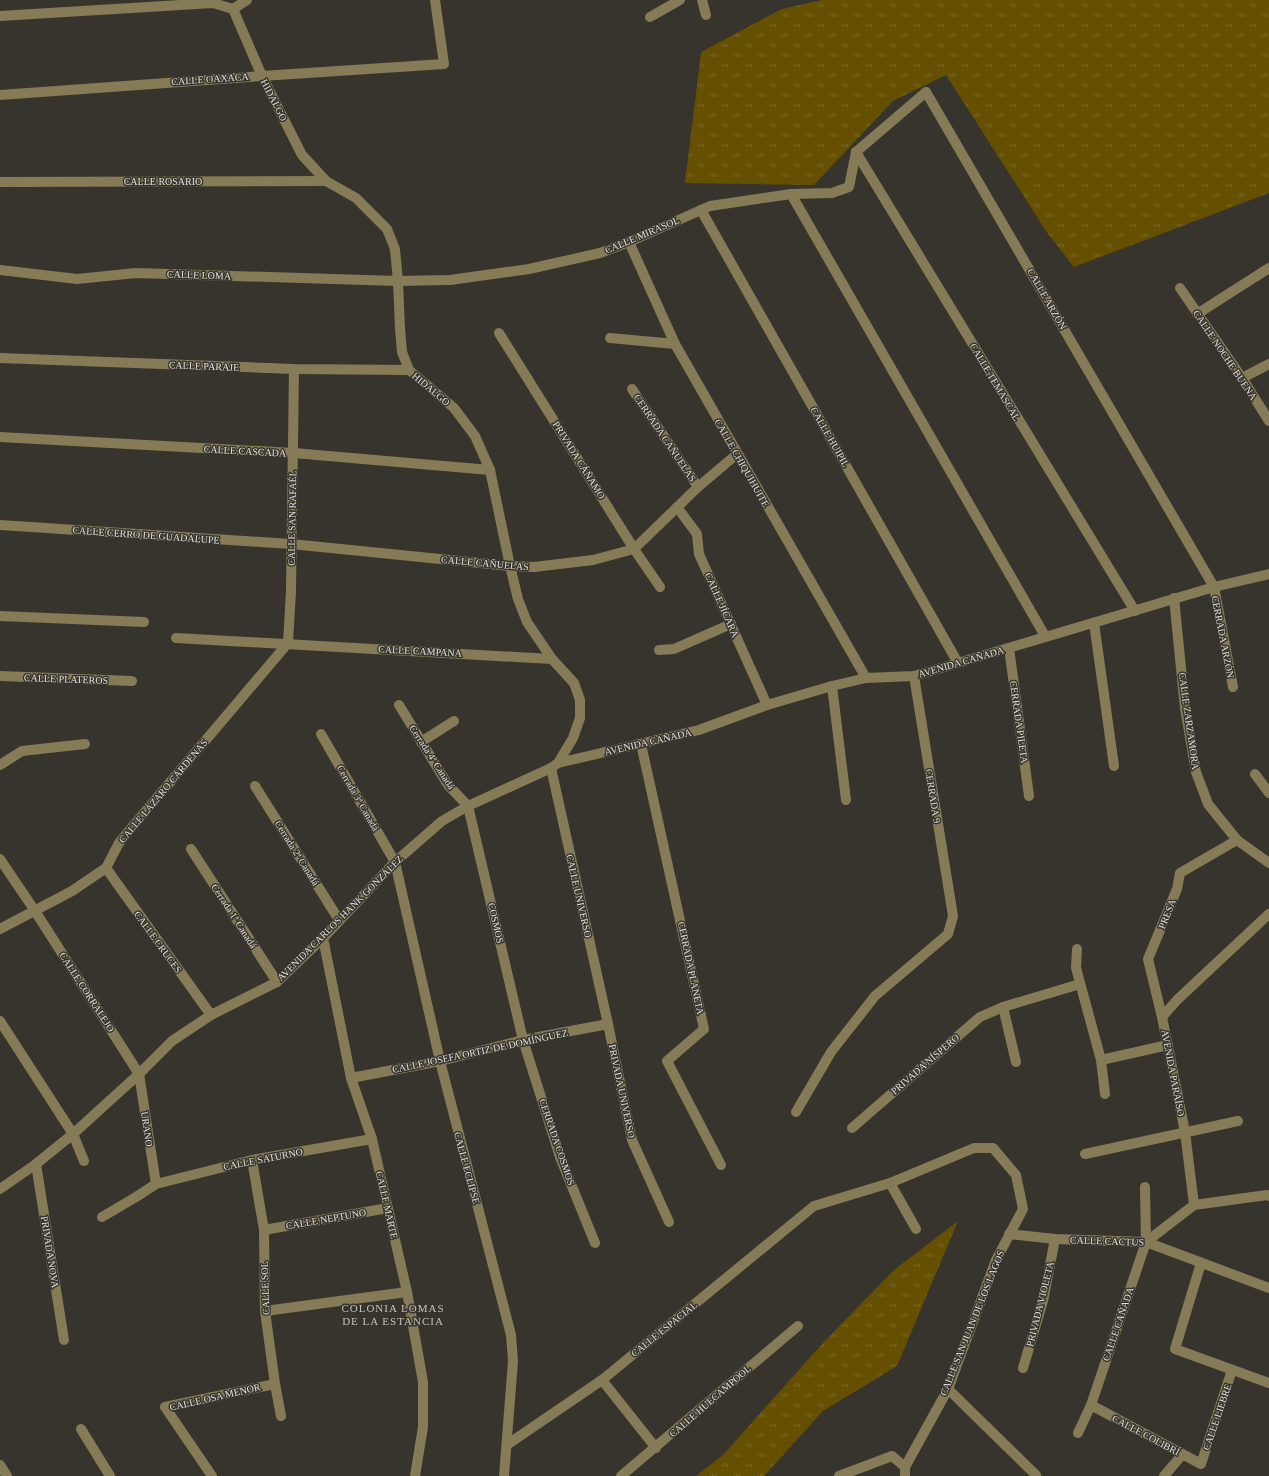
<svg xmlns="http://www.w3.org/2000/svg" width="1269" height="1476" viewBox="0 0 1269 1476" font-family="'Times New Roman',serif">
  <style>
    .grass { fill: url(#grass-tufts) }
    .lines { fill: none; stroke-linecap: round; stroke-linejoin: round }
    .minor { stroke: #867b57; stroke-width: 10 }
    .labels { text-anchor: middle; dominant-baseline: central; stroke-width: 3; stroke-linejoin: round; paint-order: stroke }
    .street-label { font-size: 10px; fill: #e1e0db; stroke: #37342d }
    .neighbourhood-label { font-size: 11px; letter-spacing: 1px; fill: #c3c0b7; stroke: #37342d }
  </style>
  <defs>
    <pattern id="grass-tufts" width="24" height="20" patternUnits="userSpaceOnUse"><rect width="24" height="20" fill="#645000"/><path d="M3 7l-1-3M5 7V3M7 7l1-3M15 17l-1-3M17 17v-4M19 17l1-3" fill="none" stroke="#7a6925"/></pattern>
  </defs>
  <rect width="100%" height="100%" fill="#37342d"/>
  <g class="grass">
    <polygon points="822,0 1269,0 1269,193 1074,267 1048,234 946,75 893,101 814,185 685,183 701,52 782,9"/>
    <polygon points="958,1221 897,1366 823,1411 764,1476 696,1476 723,1455 823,1343 894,1270"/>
  </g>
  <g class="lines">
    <g class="minor">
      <polyline points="702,0 706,15"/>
      <polyline points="233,9 247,0"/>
      <polyline points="0,16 213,3 233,9"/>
      <polyline points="650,17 680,0"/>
      <polyline points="0,95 262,76 444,64 435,0"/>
      <polyline points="856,152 926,92 1214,587 1233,687"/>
      <polyline points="856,152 1135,611"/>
      <polyline points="0,182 326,181"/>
      <polyline points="791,194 1045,636"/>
      <polyline points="701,210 958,663"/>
      <polyline points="629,242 675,344 866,678"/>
      <polyline points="0,270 77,279 136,273 398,281 450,280 529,269 600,253 629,242 710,206 791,194 832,193 849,187 856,152"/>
      <polyline points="1180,288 1242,378 1269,421"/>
      <polyline points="1197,314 1269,268"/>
      <polyline points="499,333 634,549 660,587"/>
      <polyline points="610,338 675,344"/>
      <polyline points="0,358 294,369 409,370"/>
      <polyline points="1242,378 1269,364"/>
      <polyline points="632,389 698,487"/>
      <polyline points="0,437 294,453 490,470"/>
      <polyline points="677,507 697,534 699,554 767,705"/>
      <polyline points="0,525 291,544 510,566 534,567 593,560 634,549 698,487 737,454"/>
      <polyline points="1174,598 1185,708 1196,772 1208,804 1237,840 1269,863"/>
      <polyline points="0,616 144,622"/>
      <polyline points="1094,623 1114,766"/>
      <polyline points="176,638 552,659"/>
      <polyline points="288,643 291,591 294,369"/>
      <polyline points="1009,648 1029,796"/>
      <polyline points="659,650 674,649 731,624"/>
      <polyline points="0,676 132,681"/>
      <polyline points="832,686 846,800"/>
      <polyline points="399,705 448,785 468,806 523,1040 560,1157 595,1243"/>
      <polyline points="321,734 395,862 440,1061 511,1335 513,1361 504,1476"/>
      <polyline points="421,742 454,721"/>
      <polyline points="641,744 704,1029 667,1061 721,1165"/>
      <polyline points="558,763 699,730 767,705 832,686 866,678 914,676 1214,587 1269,574"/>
      <polyline points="0,765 22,751 85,744"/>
      <polyline points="551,768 608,1024 632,1140 669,1222"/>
      <polyline points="1255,774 1269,793"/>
      <polyline points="255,786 339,920"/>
      <polyline points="191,849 277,982"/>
      <polyline points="0,859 35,911 139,1074 156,1184"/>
      <polyline points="106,868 211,1015"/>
      <polyline points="0,929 72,891 106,868 119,843 128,832 288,643"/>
      <polyline points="323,938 351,1078 372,1139 407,1292 423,1382 423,1427 415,1476"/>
      <polyline points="1077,949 1076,968 1101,1060 1105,1094"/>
      <polyline points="1003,1007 1016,1062"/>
      <polyline points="1162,1017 1177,1000 1269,914"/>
      <polyline points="0,1021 73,1134 84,1161"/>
      <polyline points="1101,1060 1168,1045"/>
      <polyline points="351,1078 440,1061 523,1040 608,1024"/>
      <polyline points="796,1112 831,1052 875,996 948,934 953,916 914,676"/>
      <polyline points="852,1128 980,1017 1003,1007 1080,984"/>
      <polyline points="1085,1154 1238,1121"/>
      <polyline points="252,1160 264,1230 265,1311 275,1384 281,1416"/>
      <polyline points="36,1164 64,1340"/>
      <polyline points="890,1183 916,1229"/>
      <polyline points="0,1189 36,1164 73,1134 139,1074 172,1041 211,1015 277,982 323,938 395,862 442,821 468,806 551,768 558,763 573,738 580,718 580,700 574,683 552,659 527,622 518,599 510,566 490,470 475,436 454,408 409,370 402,352 400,329 398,281 395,249 387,229 356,198 326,181 302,155 262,76 233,9"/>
      <polyline points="1194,1205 1185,1132 1162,1017 1148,959 1177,889 1180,873 1237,840"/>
      <polyline points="102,1217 136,1197 156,1184 252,1160 372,1139"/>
      <polyline points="264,1230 388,1208"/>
      <polyline points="1009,1234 1055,1239 1146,1242 1269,1288"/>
      <polyline points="1146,1242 1194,1205 1267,1195 1269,1196"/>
      <polyline points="1201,1263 1175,1349 1269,1383"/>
      <polyline points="265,1311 407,1292"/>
      <polyline points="1023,1368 1043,1301 1055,1239"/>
      <polyline points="602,1380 656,1448"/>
      <polyline points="948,1389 1036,1475 1035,1476"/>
      <polyline points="1091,1405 1201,1464 1232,1370"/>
      <polyline points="81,1429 110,1476"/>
      <polyline points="1078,1433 1091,1405 1146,1242 1145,1187"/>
      <polyline points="508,1444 602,1380 814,1206 890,1183 974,1148 993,1148 1016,1175 1023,1209 996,1260 948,1389 905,1467 905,1476"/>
      <polyline points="0,1465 7,1476"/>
      <polyline points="212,1476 165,1407 275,1384"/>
      <polyline points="621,1476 798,1326"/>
      <polyline points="839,1476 892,1456 905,1467"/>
      <polyline points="1164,1476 1182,1455"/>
    </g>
  </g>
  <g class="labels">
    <g class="street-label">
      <text transform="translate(210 79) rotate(-4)">CALLE OAXACA</text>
      <text transform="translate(274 100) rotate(63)">HIDALGO</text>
      <text x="163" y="181">CALLE ROSARIO</text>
      <text transform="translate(642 235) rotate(-23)">CALLE MIRASOL</text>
      <text transform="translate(199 275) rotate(2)">CALLE LOMA</text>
      <text transform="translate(1047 299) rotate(60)">CALLE ARZÓN</text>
      <text transform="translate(1225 355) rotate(56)">CALLE NOCHE BUENA</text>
      <text transform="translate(204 366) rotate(2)">CALLE PARAJE</text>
      <text transform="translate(995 382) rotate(59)">CALLE TEMASCAL</text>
      <text transform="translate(431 389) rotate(40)">HIDALGO</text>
      <text transform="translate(830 437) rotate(60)">CALLE HUIPIL</text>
      <text transform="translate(665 438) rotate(56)">CERRADA CAÑUELAS</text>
      <text transform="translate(245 451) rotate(3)">CALLE CASCADA</text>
      <text transform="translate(579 460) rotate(58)">PRIVADA CÁÑAMO</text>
      <text transform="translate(742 463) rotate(60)">CALLE CHIQUIHUITE</text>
      <text transform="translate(292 518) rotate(-89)">CALLE SAN RAFAÉL</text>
      <text transform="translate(146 535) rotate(4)">CALLE CERRO DE GUADALUPE</text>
      <text transform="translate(485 563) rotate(5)">CALLE CAÑUELAS</text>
      <text transform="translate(722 605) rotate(66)">CALLE JÍCARA</text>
      <text transform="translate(1223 637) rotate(79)">CERRADA ARZÓN</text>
      <text transform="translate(420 651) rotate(3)">CALLE CAMPANA</text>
      <text transform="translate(961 662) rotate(-16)">AVENIDA CAÑADA</text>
      <text transform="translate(66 679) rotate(2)">CALLE PLATEROS</text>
      <text transform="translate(1189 721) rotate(82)">CALLE ZARZAMORA</text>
      <text transform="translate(1019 722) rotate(82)">CERRADA PILETA</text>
      <text transform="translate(648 742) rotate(-13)">AVENIDA CAÑADA</text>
      <text transform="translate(432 757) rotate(57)">Cerrada 4ª Canadá</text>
      <text transform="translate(163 791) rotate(-50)">CALLE LÁZARO CÁRDENAS</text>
      <text transform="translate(933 796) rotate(81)">CERRADA 9</text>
      <text transform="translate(358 798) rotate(60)">Cerrada 3ª Canadá</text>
      <text transform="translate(297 853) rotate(58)">Cerrada 2ª Canadá</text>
      <text transform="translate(579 896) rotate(77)">CALLE UNIVERSO</text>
      <text transform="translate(1167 914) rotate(-68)">PRESA</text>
      <text transform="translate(234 916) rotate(57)">Cerrada 1ª Canadá</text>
      <text transform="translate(340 918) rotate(-45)">AVENIDA CARLOS HANK GONZÁLEZ</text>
      <text transform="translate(496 923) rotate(77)">COSMOS</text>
      <text transform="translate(158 942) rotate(54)">CALLE CRUCES</text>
      <text transform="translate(691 968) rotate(78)">CERRADA PLANETA</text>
      <text transform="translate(87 992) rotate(57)">CALLE CORRALEJO</text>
      <text transform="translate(480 1051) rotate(-12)">CALLE JOSEFA ORTIZ DE DOMÍNGUEZ</text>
      <text transform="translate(925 1064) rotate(-41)">PRIVADA NÍSPERO</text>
      <text transform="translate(1173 1073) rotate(79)">AVENIDA PARAÍSO</text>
      <text transform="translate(622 1091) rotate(78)">PRIVADA UNIVERSO</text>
      <text transform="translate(147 1129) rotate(82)">URANO</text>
      <text transform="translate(557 1142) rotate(71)">CERRADA COSMOS</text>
      <text transform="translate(263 1159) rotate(-11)">CALLE SATURNO</text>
      <text transform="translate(467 1168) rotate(75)">CALLE ECLIPSE</text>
      <text transform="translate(387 1205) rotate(77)">CALLE MARTE</text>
      <text transform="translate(326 1219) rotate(-10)">CALLE NEPTUNO</text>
      <text transform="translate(1107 1241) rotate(2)">CALLE CACTUS</text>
      <text transform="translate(50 1252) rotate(81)">PRIVADA NOVA</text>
      <text transform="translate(265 1288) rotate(-92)">CALLE SOL</text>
      <text transform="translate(1040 1304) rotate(-76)">PRIVADA VIOLETA</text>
      <text transform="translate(972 1323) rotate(-68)">CALLE SAN JUAN DE LOS LAGOS</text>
      <text transform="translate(1118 1324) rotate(-71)">CALLE CAÑADA</text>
      <text transform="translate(664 1329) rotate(-39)">CALLE ESPACIAL</text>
      <text transform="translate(215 1397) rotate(-13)">CALLE OSA MENOR</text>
      <text transform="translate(710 1401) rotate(-41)">CALLE HUECAMPOOL</text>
      <text transform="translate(1217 1417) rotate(-71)">CALLE LIEBRE</text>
      <text transform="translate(1146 1435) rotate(28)">CALLE COLIBRÍ</text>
    </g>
    <g class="neighbourhood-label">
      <text x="393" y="1308">COLONIA LOMAS<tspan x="393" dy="13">DE LA ESTANCIA</tspan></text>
    </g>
  </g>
</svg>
